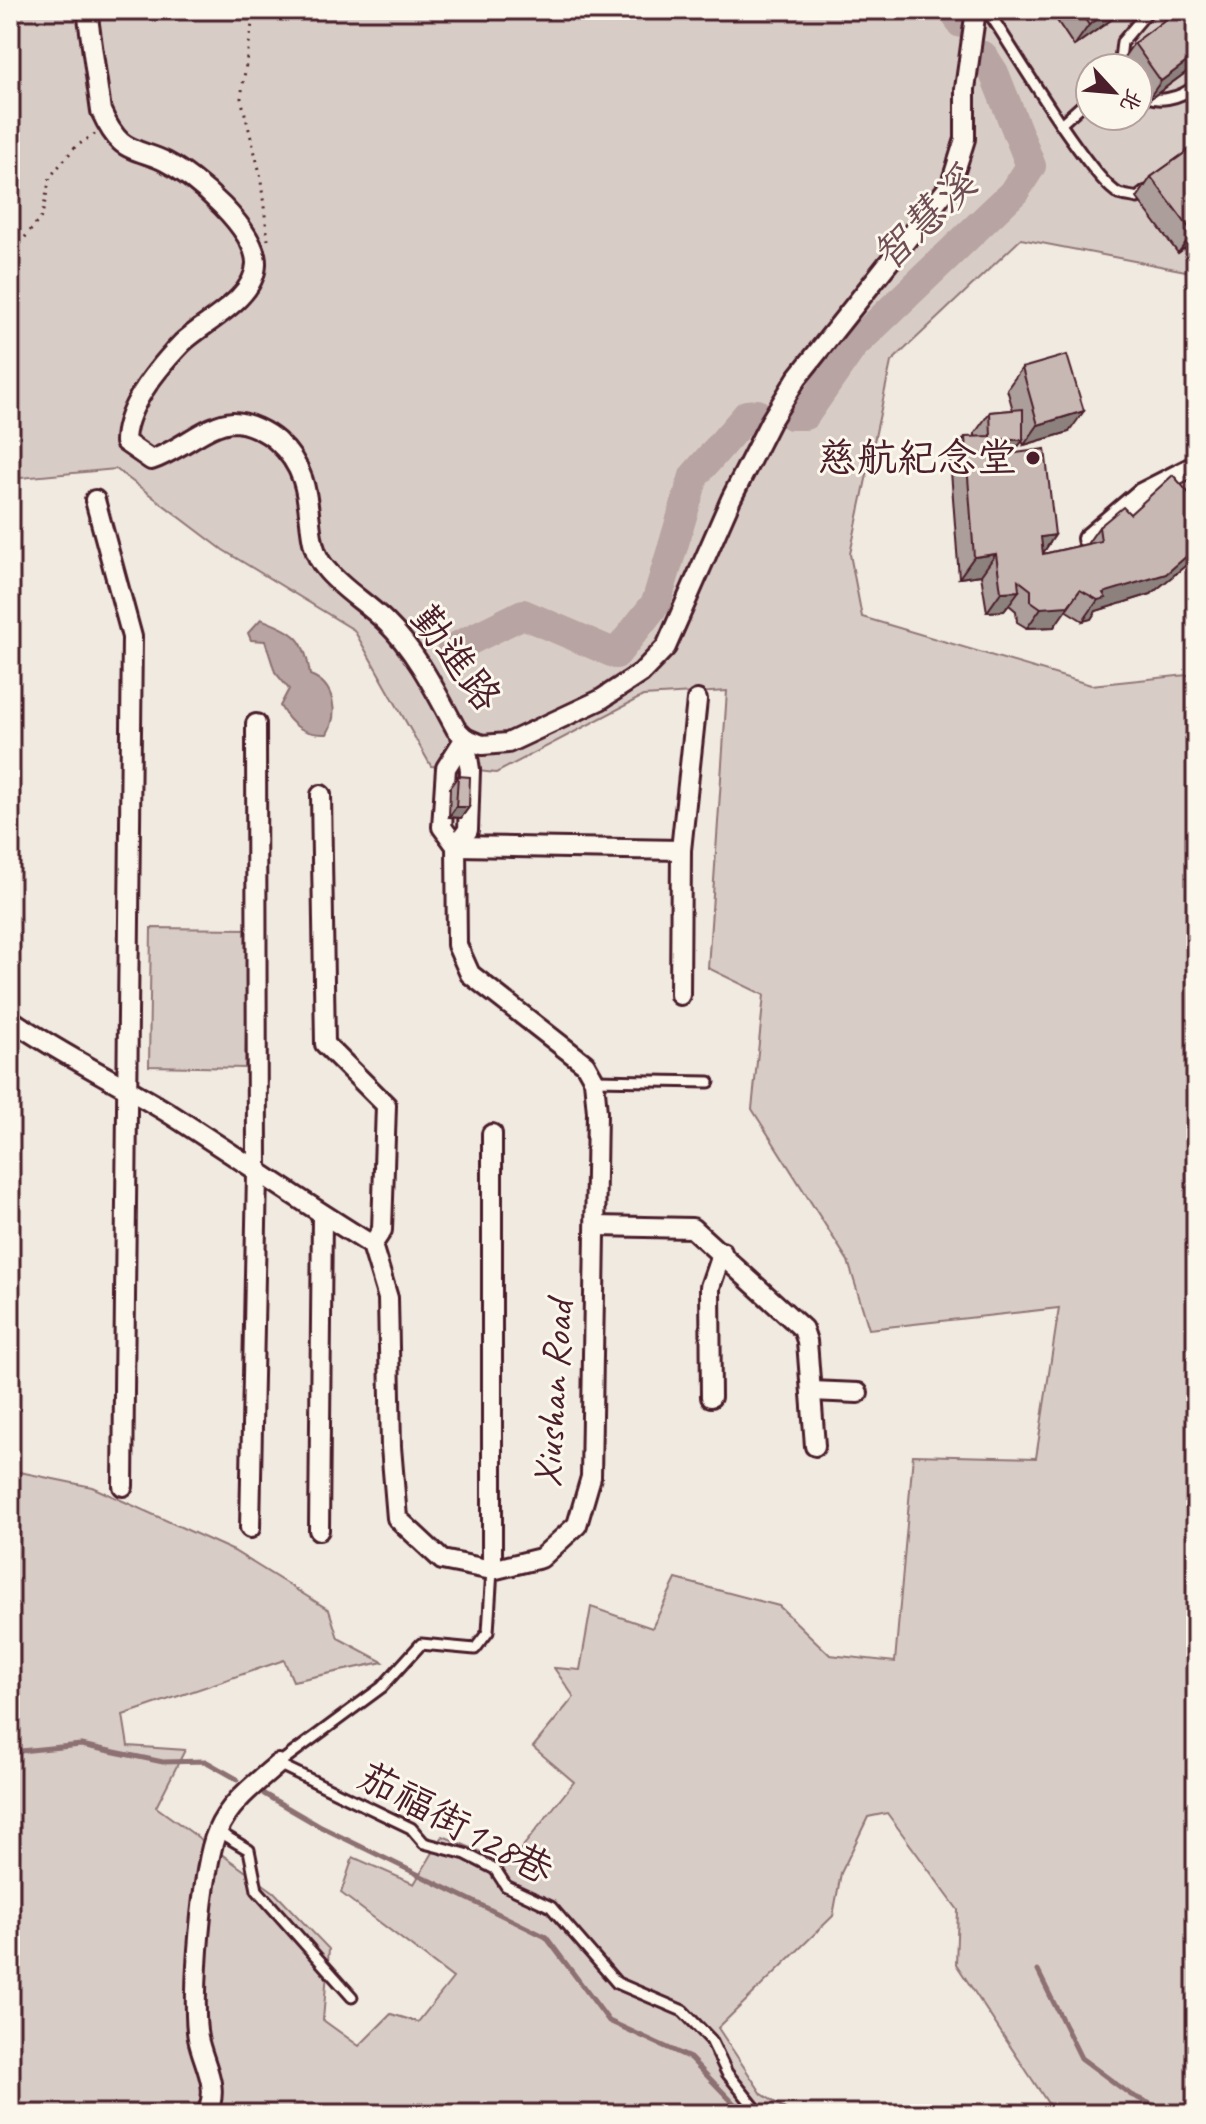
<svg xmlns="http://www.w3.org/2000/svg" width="1206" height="2124" viewBox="0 0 1206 2124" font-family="Caveat,'LXGW WenKai TC',sans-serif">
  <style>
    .green { fill: #d8ccc6; stroke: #917678; stroke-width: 2; fill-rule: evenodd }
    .water { fill: #b8a4a2; stroke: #8c6f72; stroke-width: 2 }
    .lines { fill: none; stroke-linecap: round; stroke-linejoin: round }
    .stream { stroke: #8c6f72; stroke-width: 5 }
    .river { stroke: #b8a4a2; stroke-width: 30 }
    .service-casing { stroke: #4a1f2b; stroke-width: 15 }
    .minor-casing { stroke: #4a1f2b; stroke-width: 24 }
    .path { stroke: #4a1f2b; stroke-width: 3; stroke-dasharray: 2 6; stroke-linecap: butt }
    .service { stroke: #fbf7ec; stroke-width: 9 }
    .minor { stroke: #fbf7ec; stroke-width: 18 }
    .wall { fill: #ac9e9a; stroke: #4a1f2b; stroke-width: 2 }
    .shaded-wall { fill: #8c817d; stroke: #4a1f2b; stroke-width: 2 }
    .building { fill: #c8b8b3; stroke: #4a1f2b; stroke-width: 2 }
    .poi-dot { fill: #4a1f2b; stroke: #fbf7ec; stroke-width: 3 }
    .labels { text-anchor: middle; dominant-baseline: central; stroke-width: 6; stroke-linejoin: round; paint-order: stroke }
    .poi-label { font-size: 40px; fill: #4a1f2b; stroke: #fbf7ec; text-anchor: end }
    .street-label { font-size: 40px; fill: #4a1f2b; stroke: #fbf7ec }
    .water-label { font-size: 42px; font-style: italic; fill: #704e55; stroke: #fbf7ec }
  </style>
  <rect width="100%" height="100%" fill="#f0eae0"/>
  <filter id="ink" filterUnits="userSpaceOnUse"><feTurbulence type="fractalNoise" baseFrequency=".0125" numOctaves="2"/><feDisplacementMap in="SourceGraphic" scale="16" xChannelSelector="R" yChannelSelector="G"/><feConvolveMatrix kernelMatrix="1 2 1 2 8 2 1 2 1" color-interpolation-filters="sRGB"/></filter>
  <g filter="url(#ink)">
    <g class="green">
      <path d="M10,10H1196V273L1021,239L891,362L850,554L862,617L1091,685L1196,674V2114H1153L1139,2107L1110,2114H1055L956,1964L958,1910L887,1813L868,1817L841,1873L833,1916L718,2028L762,2094L793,2114H10V1470L92,1487L234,1551L329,1610L338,1638L383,1662L293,1681L284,1660L123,1715L128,1746L185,1750L156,1807L274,1892L329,1949L323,2020L359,2046L391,2014L418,2022L453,1978L341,1893L353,1857L414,1884L443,1836L509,1864L574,1782L533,1747L574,1697L554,1668L580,1670L591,1607L652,1628L676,1579L779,1606L830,1655L895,1662L913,1455L1036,1458L1059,1308L869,1329L848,1261L752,1109L764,995L708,968L727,691L643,696L496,773L431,766L354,630L223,550L116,469L10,479ZM1090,68H1138V116H1090Z"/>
      <polygon points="151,928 248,929 245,1068 149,1066"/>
    </g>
    <path class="water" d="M261,619C295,633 305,637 310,675C335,684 339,714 327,734C303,735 291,725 280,706L289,689L275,672L265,641L251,640L248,633Z"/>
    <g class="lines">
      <g class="stream">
        <polyline points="10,1752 81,1745 163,1762 205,1761 237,1779"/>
        <polyline points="264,1794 319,1826 546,1937 609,2021 690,2058 744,2114"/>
        <polyline points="1038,1971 1081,2058 1131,2095 1173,2114"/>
      </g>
      <g class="river">
        <polyline points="954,10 961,23"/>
        <polyline points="791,415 805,415 853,346 1015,191 1031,166 994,73 983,56"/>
        <polyline points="452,649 523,614 616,654 656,603 694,476 747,415 757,414"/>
      </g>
      <g class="service-casing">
        <g id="service">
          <path d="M987,10C1011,45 1089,178 1119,194C1124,196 1131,196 1137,198L1146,191"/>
          <polyline points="1119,68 1122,42 1149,10"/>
          <path d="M1138,91C1155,106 1181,98 1196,85"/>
          <polyline points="1062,123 1090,98"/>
          <polyline points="594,1080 709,1082"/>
          <polyline points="492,1570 488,1632 475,1649 421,1644 382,1687 278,1764 411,1828 424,1843 466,1854 495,1869 506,1886 551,1907 617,1983 683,2011 711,2040 727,2073 760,2114"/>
          <polyline points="217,1831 249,1850 257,1890 352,1997"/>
        </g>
      </g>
      <g class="minor-casing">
        <g id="minor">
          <path d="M87,10L101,111C106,122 112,134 121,142C132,152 152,154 166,162C195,177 257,230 256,264C255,299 204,322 182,343C158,368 125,407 125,442L151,460C179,451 208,423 233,422C248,422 267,432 277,441C325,484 297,537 326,569C343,590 367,603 386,622C416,651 436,692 456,729L465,738L482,745L508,743L600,700L641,673L666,647L731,499L770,422L797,378L951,184L965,139V89L976,10"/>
          <polyline points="95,500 132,637 123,1486"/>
          <polyline points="1087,539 1141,493 1196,465"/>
          <polyline points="321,795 325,1044 386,1105 382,1230 372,1245"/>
          <polyline points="456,846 681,850"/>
          <polyline points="456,846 468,830 470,770 465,738"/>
          <polyline points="680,995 681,850 697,700"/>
          <path d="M10,1019C60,1054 115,1080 167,1112C236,1156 302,1202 372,1245L388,1298L391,1447L397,1518L442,1560L492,1570L541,1558L577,1525L591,1477L597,1112L594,1080L585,1064L470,974L457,945L456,846L442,827L446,768L465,738"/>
          <polyline points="597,1226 692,1228 803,1329 807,1341 815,1446"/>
          <polyline points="811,1391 858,1393"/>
          <polyline points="711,1397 710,1287 722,1252"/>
          <polyline points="250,1528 257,1174 256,724"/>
          <polyline points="319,1530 322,1215"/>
          <polyline points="492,1570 492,1134"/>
          <path d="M206,2114C221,2088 203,2064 198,2038C191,2002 202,1866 217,1832C229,1803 255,1784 278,1764"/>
        </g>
      </g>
      <g class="path">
        <polyline points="254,10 241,98 260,173 268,240"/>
        <polyline points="507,10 519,10"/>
        <polyline points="10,256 42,216 50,177 75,147 95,134"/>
      </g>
      <use href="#service" class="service"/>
      <use href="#minor" class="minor"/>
    </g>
    <g class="wall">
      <polygon points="1050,10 1125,10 1074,46"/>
      <polygon points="1134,43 1196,65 1147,101 1138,89 1138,68 1122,68 1119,64"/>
      <polygon points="1196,145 1196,240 1178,253 1137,198 1151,177"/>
      <polygon points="1022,368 1069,432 1024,445 1022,441 1013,454 1055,535 1043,553 1043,554 1087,544 1099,527 1151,594 1096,611 1091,619 1083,621 1065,610 1054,627 1027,628 1017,622 1016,611 1009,605 1004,611 987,612 981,575 959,578 950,458 965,437 975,437 975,433 990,412 1013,410 1007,389"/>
      <polygon points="458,776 469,807 461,818 449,817 450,787"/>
    </g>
    <g class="shaded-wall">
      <polygon points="1110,10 1125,10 1074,46 1089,25"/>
      <polygon points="1196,55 1196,65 1147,101 1161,81"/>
      <polygon points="1196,230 1196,240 1178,253 1193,233"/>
      <polygon points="1084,411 1069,432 1024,445 1038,425"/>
      <polygon points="1000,439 1023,440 1008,460 986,460"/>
      <polygon points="1055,535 1041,556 1041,537"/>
      <polygon points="1196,548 1196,557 1151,594 1096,611 1091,619 1083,621 1103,593"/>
      <polygon points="996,554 981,575 959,578 974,557"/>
      <polygon points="1080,590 1054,627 1027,628 1041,608"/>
      <polygon points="1019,591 1004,611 987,612 1001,592"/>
      <polygon points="456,807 469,807 461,818 449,817"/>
    </g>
    <g class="building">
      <polygon points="1079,10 1110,10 1089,25"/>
      <polygon points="1178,10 1196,10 1196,55 1161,81 1134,43"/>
      <polygon points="1196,145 1196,230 1193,233 1151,177"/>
      <polygon points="1067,355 1084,411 1038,425 1022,368"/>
      <polygon points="1023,409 1023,440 1000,439 1001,455 1045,449 1055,535 1041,537 1043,554 1101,541 1099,527 1123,507 1130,514 1173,475 1194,499 1196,497 1196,548 1166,574 1103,593 1106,598 1098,600 1080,590 1068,606 1041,608 1031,601 1031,590 1018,580 1019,591 1001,592 996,554 974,557 965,437 991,436 990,412"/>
      <polygon points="458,776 470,777 469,807 456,807"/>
    </g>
  </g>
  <circle class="poi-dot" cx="1033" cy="458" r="8"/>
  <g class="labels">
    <g class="poi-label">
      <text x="1017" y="458">慈航紀念堂</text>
    </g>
    <g class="street-label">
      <text transform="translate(456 658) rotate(53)">勤進路</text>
      <text transform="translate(553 1394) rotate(-86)">Xiushan Road</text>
      <text transform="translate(456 1823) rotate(28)">茄福街128巷</text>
    </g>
    <g class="water-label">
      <text transform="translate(924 220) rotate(-44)">智慧溪</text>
    </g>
  </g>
  <rect width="1206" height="2124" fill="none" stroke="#fbf7ec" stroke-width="40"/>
  <rect x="20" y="20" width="1166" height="2084" fill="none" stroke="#4a1f2b" stroke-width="3" filter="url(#ink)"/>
  <g transform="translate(1114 92) rotate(116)"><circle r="38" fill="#fbf7ec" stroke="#b4a19f" stroke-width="2"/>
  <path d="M0-6L14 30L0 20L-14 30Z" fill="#4a1f2b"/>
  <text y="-12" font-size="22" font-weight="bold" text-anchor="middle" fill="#4a1f2b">北</text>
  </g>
</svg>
